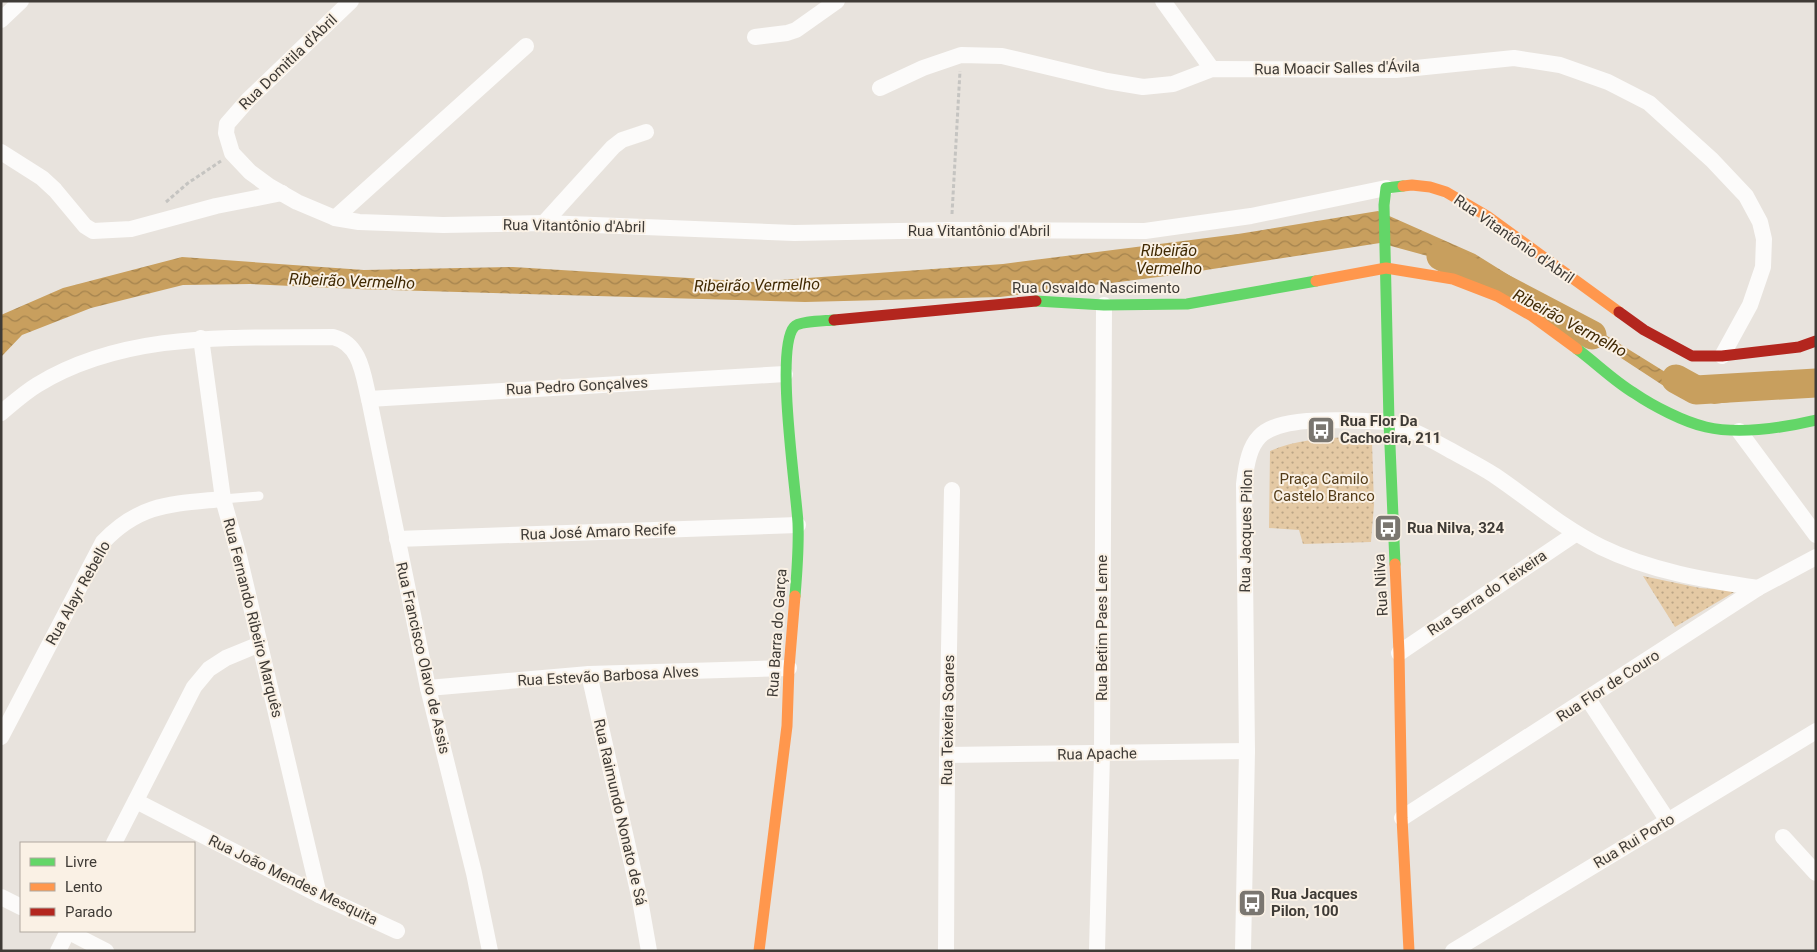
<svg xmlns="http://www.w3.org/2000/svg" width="1817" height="952" viewBox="0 0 1817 952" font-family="Roboto,sans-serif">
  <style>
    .green { fill: url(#green-dots) }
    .water { fill: url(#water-waves) }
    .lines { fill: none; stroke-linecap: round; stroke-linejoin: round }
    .river { stroke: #c89f5e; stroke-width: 29 }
    .path { stroke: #c5c4c1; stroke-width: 3; stroke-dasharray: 4 2.5; stroke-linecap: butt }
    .lane { stroke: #fcfbfa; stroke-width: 9 }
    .street { stroke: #fcfbfa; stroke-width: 16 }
    .fast { stroke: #63d668; stroke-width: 11 }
    .slow { stroke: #ff974d; stroke-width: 11 }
    .jam { stroke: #b3261e; stroke-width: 11 }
    .labels { text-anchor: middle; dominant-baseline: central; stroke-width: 4; stroke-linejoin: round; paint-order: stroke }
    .street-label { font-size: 15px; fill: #3f3b36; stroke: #faf1e5 }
    .poi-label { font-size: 15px; font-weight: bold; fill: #3f3b36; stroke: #faf1e5; text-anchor: start }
    .park-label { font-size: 15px; fill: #533b17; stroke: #faf1e5 }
    .water-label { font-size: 16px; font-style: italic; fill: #402903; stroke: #faf1e5 }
  </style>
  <defs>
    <pattern id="green-dots" width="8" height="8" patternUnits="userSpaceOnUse" patternTransform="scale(1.25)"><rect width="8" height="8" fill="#e4c9a4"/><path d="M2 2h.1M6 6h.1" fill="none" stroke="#baa486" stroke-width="1.8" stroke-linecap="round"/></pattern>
    <pattern id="water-waves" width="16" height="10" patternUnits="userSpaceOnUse" patternTransform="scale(1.25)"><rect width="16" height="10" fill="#c89f5e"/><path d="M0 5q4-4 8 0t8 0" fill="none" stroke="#a4834e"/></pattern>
  </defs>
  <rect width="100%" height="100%" fill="#e8e3dd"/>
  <g class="green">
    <path d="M1351,437L1369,439L1372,442L1374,505L1371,542L1303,544L1299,530L1269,528L1270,451C1295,440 1324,438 1351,437Z"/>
    <polygon points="1643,576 1700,588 1736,591 1675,627"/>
  </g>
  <polygon class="water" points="1378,211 1475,254 1670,375 1732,396 1816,383 1816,394 1777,396 1714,404 1670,390 1520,292 1446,261 1380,243 1174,275 1000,297 805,302 356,289 250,284 183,285 91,308 22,335 1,357 1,315 63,288 182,257 364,270 513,267 753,282 1003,264 1238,234"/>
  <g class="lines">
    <g class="river">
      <polyline points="1441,256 1592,335"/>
      <polyline points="1676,379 1696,390 1816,383"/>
    </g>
    <g class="path">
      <polyline points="166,202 188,183 221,161"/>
      <polyline points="952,214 960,71"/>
    </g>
    <polyline class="lane" points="223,499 259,496"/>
    <g class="street">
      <polyline points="351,1 248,100 227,124 226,133 232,153 250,172 269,186 297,202 335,218 359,222 443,225 544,223 794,233 951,230 1145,231 1251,216 1386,188"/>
      <polyline points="1163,1 1212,69"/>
      <polyline points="1,20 21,1"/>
      <polyline points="755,37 787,33 796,30 837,1"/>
      <polyline points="880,88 923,68 961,55 1002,56 1107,81 1143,87 1173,84 1212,69 1396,70 1514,58 1560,65 1608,82 1649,103 1712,160 1746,196 1760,222 1764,239 1763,267 1750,305 1722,356"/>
      <polyline points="1,152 42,178 55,190 85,226 93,231 131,229 216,206 282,193"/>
      <polyline points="335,218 526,46"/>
      <polyline points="544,223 613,147 622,140 646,132"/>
      <polyline points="201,338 223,499 239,556 319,895"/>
      <polyline points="369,399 785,374"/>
      <path d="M1,413C13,403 24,393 37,385C125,331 234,338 333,337C361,344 363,375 369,399L428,688L474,873L490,951"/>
      <polyline points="1739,431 1816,535"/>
      <polyline points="397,539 798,525"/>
      <polyline points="1399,653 1575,534"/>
      <polyline points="589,674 640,900 649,951"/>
      <polyline points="428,688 589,674 789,668"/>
      <polyline points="1588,699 1668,821"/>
      <path d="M1,737L103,542C140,503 172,504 223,499"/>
      <polyline points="947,755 1247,751"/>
      <polyline points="136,801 319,895 397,931"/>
      <polyline points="1402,818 1758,588 1816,557"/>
      <polyline points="1783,837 1816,873"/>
      <polyline points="114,843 194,687 209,669 226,658 260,644"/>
      <polyline points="1,897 21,907"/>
      <polyline points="67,931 106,951"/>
      <polyline points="58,951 68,931"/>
      <polyline points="946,951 947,755 952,490"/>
      <polyline points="1097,951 1102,754 1104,305"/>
      <path d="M1243,951L1247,751L1244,484C1249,438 1259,425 1307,421C1327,420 1347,420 1367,421C1375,421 1383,421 1390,423C1410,428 1430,439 1448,449C1464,458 1480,466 1494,475C1531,500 1561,527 1601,547C1650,571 1705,580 1758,588"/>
      <polyline points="1453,951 1816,731"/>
    </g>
    <g class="fast">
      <polyline points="1036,301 1104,305 1187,304 1316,281"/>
      <path d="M1577,349C1596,363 1614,381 1634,393C1653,406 1684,422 1706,427C1741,435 1782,428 1816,420"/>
      <polyline points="1395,564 1389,422 1384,205 1386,188 1403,186"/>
      <path d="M795,596C797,572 799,547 798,523C796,489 775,349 794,327C799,321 825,321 834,320"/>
    </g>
    <g class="slow">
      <polyline points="1403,186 1412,185 1430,187 1446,192 1487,216 1619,312"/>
      <polyline points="1316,281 1386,268 1453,279 1497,296 1532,316 1577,349"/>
      <polyline points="1395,564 1399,653 1402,818 1409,951"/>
      <polyline points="759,951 787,726 789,668 795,596"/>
    </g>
    <g class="jam">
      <polyline points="1619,312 1644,330 1692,356 1722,356 1799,347 1816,341"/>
      <polyline points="834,320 1036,301"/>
    </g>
  </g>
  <defs>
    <g id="bus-square" transform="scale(1.4375)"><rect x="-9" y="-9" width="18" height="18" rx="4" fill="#7a7670" stroke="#faf1e5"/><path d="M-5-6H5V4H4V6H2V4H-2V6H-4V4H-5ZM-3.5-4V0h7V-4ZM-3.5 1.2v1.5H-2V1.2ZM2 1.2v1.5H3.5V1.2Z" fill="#fff"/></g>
  </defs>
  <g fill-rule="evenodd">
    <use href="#bus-square" x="1321" y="430"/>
    <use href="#bus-square" x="1388" y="528"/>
    <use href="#bus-square" x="1252" y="903"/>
  </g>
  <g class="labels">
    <g class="street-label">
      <text transform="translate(288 62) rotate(-44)">Rua Domitila d'Abril</text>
      <text transform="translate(1337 68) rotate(-1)">Rua Moacir Salles d'Ávila</text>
      <text transform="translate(574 226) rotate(1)">Rua Vitantônio d'Abril</text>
      <text x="979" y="231">Rua Vitantônio d'Abril</text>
      <text transform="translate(1514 239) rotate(35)">Rua Vitantônio d'Abril</text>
      <text x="1096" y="288">Rua Osvaldo Nascimento</text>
      <text transform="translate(577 386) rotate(-3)">Rua Pedro Gonçalves</text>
      <text transform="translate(1246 531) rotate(-89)">Rua Jacques Pilon</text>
      <text transform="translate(598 532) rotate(-2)">Rua José Amaro Recife</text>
      <text transform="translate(1381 585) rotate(-93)">Rua Nilva</text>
      <text transform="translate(78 593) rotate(-61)">Rua Alayr Rebello</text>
      <text transform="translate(1487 593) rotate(-34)">Rua Serra do Teixeira</text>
      <text transform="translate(253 618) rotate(76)">Rua Fernando Ribeiro Marquês</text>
      <text transform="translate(1102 628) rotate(-90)">Rua Betim Paes Leme</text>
      <text transform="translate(777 633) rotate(-86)">Rua Barra do Garça</text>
      <text transform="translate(423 658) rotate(77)">Rua Francisco Olavo de Assis</text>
      <text transform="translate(608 676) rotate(-3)">Rua Estevão Barbosa Alves</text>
      <text transform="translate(1608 686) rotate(-33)">Rua Flor de Couro</text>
      <text transform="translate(948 720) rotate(-89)">Rua Teixeira Soares</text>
      <text transform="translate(1097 754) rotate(-1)">Rua Apache</text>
      <text transform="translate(620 812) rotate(77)">Rua Raimundo Nonato de Sá</text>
      <text transform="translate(1634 841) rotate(-31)">Rua Rui Porto</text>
      <text transform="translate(293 880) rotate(26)">Rua João Mendes Mesquita</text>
    </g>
    <g class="poi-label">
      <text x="1340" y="421">Rua Flor Da<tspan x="1340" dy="17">Cachoeira, 211</tspan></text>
      <text x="1407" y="528">Rua Nilva, 324</text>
      <text x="1271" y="894">Rua Jacques<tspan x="1271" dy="17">Pilon, 100</tspan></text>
    </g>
    <g class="park-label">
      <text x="1324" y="479">Praça Camilo<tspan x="1324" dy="17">Castelo Branco</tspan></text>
    </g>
    <g class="water-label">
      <text x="1169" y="250">Ribeirão<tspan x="1169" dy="18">Vermelho</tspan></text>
      <text transform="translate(352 281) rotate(2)">Ribeirão Vermelho</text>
      <text transform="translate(757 285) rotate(-1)">Ribeirão Vermelho</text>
      <text transform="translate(1570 323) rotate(28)">Ribeirão Vermelho</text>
    </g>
  </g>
  <rect width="1817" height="952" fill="none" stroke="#3f3b36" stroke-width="5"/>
  <rect x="20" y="842" width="175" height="90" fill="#faf1e5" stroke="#afa89f"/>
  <rect x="30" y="858" width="25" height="8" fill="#63d668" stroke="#afa89f"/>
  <text x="65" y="867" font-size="15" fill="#3f3b36">Livre</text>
  <rect x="30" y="883" width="25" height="8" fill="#ff974d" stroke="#afa89f"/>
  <text x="65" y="892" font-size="15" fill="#3f3b36">Lento</text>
  <rect x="30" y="908" width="25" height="8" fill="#b3261e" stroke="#afa89f"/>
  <text x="65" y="917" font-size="15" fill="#3f3b36">Parado</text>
</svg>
